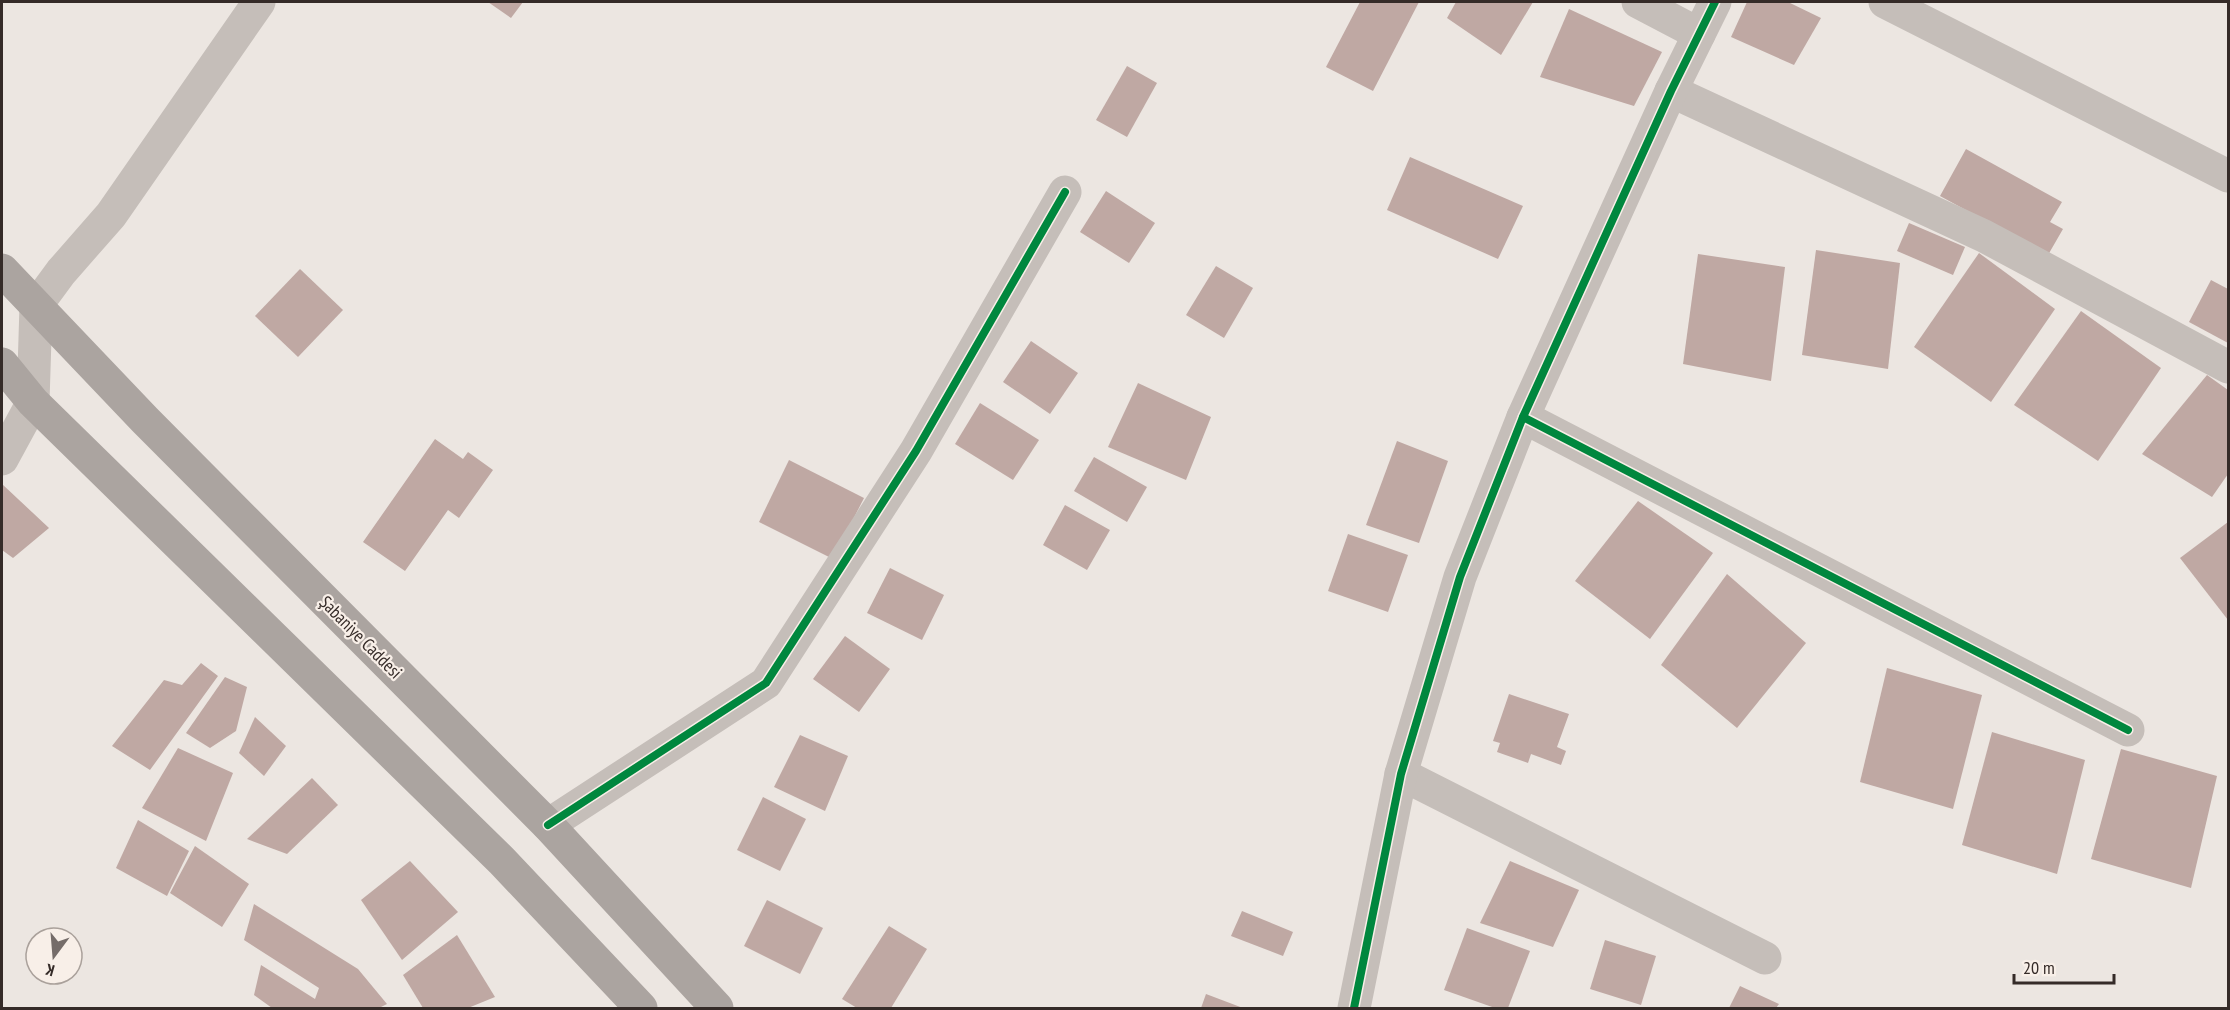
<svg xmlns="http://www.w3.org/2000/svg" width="2230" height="1010" viewBox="0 0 2230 1010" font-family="'PT Sans Narrow',sans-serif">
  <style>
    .building { fill: #bfa8a3 }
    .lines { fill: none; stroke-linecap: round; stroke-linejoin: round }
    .street { stroke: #c5beb9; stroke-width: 33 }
    .highway { stroke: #aba4a0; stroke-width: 33 }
    .cycleway-casing { stroke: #f8efe8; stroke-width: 11 }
    .cycleway { stroke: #00873e; stroke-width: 8 }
    .labels { text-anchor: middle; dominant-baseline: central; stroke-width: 4.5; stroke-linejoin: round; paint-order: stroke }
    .street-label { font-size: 18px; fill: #352b28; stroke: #f8efe8 }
  </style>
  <rect width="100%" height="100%" fill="#ece6e1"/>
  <g class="building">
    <polygon points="488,2 523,2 511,18"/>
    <polygon points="1360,2 1419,2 1373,91 1326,67"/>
    <polygon points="1456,2 1533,2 1501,55 1447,18"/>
    <polygon points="1747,2 1788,2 1821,18 1794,65 1731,37"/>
    <polygon points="1569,9 1662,52 1634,106 1540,77"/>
    <polygon points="1127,66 1157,83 1127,137 1096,120"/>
    <polygon points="1966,149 2062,202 2050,222 2063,229 2048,255 1940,196"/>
    <polygon points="1410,157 1523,206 1498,259 1387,210"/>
    <polygon points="1106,191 1155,223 1129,263 1080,232"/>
    <polygon points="1909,223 1965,247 1953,275 1897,251"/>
    <polygon points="1816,250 1900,263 1888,369 1802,355"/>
    <polygon points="1979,253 2055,309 1991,402 1914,347"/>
    <polygon points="1698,254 1785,267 1771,381 1683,364"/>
    <polygon points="1216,266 1253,288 1224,338 1186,315"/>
    <polygon points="300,269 343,310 298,357 255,316"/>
    <polygon points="2211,280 2228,289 2228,343 2189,322"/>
    <polygon points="2081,311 2161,368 2098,461 2014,405"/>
    <polygon points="1031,341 1078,373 1050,414 1003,382"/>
    <polygon points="2207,375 2228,390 2228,474 2212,497 2142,454"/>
    <polygon points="1138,383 1211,417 1186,480 1108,447"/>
    <polygon points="980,403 1039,440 1013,480 955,444"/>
    <polygon points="435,439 463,459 468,452 493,470 459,518 448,510 405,571 363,542"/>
    <polygon points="1397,441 1448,461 1419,543 1366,525"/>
    <polygon points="1094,457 1147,487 1127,522 1074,491"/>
    <polygon points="789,460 864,498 833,559 759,522"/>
    <polygon points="2,484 49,528 13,558 2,550"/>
    <polygon points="1638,501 1713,553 1650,639 1575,581"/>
    <polygon points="1065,505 1110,530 1087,570 1043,545"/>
    <polygon points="2228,522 2228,620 2180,558"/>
    <polygon points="1348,534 1408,555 1388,612 1328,591"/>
    <polygon points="890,568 944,595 922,640 867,613"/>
    <polygon points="1727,574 1806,643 1737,728 1661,665"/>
    <polygon points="845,636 890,669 859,712 813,679"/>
    <polygon points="201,663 218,676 150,770 112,746 164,680 182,685"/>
    <polygon points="1887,668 1982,695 1953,809 1860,782"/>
    <polygon points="225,677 247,687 236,731 210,748 186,733"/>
    <polygon points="1509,694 1569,714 1557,747 1566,751 1561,765 1531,754 1528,763 1497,752 1500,743 1493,741"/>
    <polygon points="255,717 286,746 264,776 239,753"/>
    <polygon points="1992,732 2085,760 2057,874 1962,845"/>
    <polygon points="800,735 848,756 825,811 774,787"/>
    <polygon points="178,748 233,773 206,841 142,808"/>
    <polygon points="2121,749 2217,776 2191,888 2091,859"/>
    <polygon points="312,778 338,805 287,854 247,839"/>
    <polygon points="763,797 806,819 780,871 737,850"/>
    <polygon points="138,820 189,851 167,896 116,868"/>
    <polygon points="195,846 249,884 222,927 170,893"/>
    <polygon points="410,861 458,912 402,960 361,900"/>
    <polygon points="1510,861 1579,890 1553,947 1480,923"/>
    <polygon points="767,900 823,928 800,974 744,946"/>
    <polygon points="254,904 358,969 387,1004 379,1008 272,1008 254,995 261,965 315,999 319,988 244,940"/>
    <polygon points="1242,911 1293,932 1283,956 1231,936"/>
    <polygon points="889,926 927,949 891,1008 857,1008 842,999"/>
    <polygon points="1467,928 1530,951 1508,1008 1495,1008 1444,990"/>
    <polygon points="457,935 495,997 468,1008 423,1008 403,975"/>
    <polygon points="1605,940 1656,956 1641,1005 1590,989"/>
    <polygon points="1740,986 1779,1004 1776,1008 1729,1008"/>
    <polygon points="1206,994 1243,1008 1201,1008"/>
  </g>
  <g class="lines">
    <g class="street">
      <polyline points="1638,2 1699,34"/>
      <polyline points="1885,2 2228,176"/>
      <polyline points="1671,91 1984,236 2228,367"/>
      <polyline points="1523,417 2128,730"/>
      <polyline points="2,459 33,402 36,306 61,272 111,215 259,2"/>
      <polyline points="1401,774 1765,958"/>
      <polyline points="548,825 766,683 916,451 1065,192"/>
      <polyline points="1354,1008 1401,774 1460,577 1523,417 1671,91 1715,2"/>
    </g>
    <g class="highway">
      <polyline points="2,270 145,420 548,825 717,1008"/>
      <polyline points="2,364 33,402 502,861 641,1008"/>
    </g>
    <g class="cycleway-casing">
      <g id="cycleway">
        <polyline points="1523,417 2128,730"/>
        <polyline points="548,825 766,683 916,451 1065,192"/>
        <polyline points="1354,1008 1401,774 1460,577 1523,417 1671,91 1715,2"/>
      </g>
    </g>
    <use href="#cycleway" class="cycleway"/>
  </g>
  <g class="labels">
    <g class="street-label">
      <text transform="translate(361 637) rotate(45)">Şabaniye Caddesi</text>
    </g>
  </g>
  <rect width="2230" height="1010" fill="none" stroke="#352b28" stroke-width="6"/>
  <g transform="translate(54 956) rotate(196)"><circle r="28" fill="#f8efe8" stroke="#aaa19b" stroke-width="1.5"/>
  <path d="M0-4.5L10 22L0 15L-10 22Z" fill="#756c69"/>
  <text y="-9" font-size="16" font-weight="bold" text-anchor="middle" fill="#352b28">K</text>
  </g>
  <path d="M2014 974v9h100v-9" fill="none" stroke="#352b28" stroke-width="3"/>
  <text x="2023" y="974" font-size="18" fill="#352b28" stroke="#f8efe8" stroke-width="4.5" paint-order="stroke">20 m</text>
</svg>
